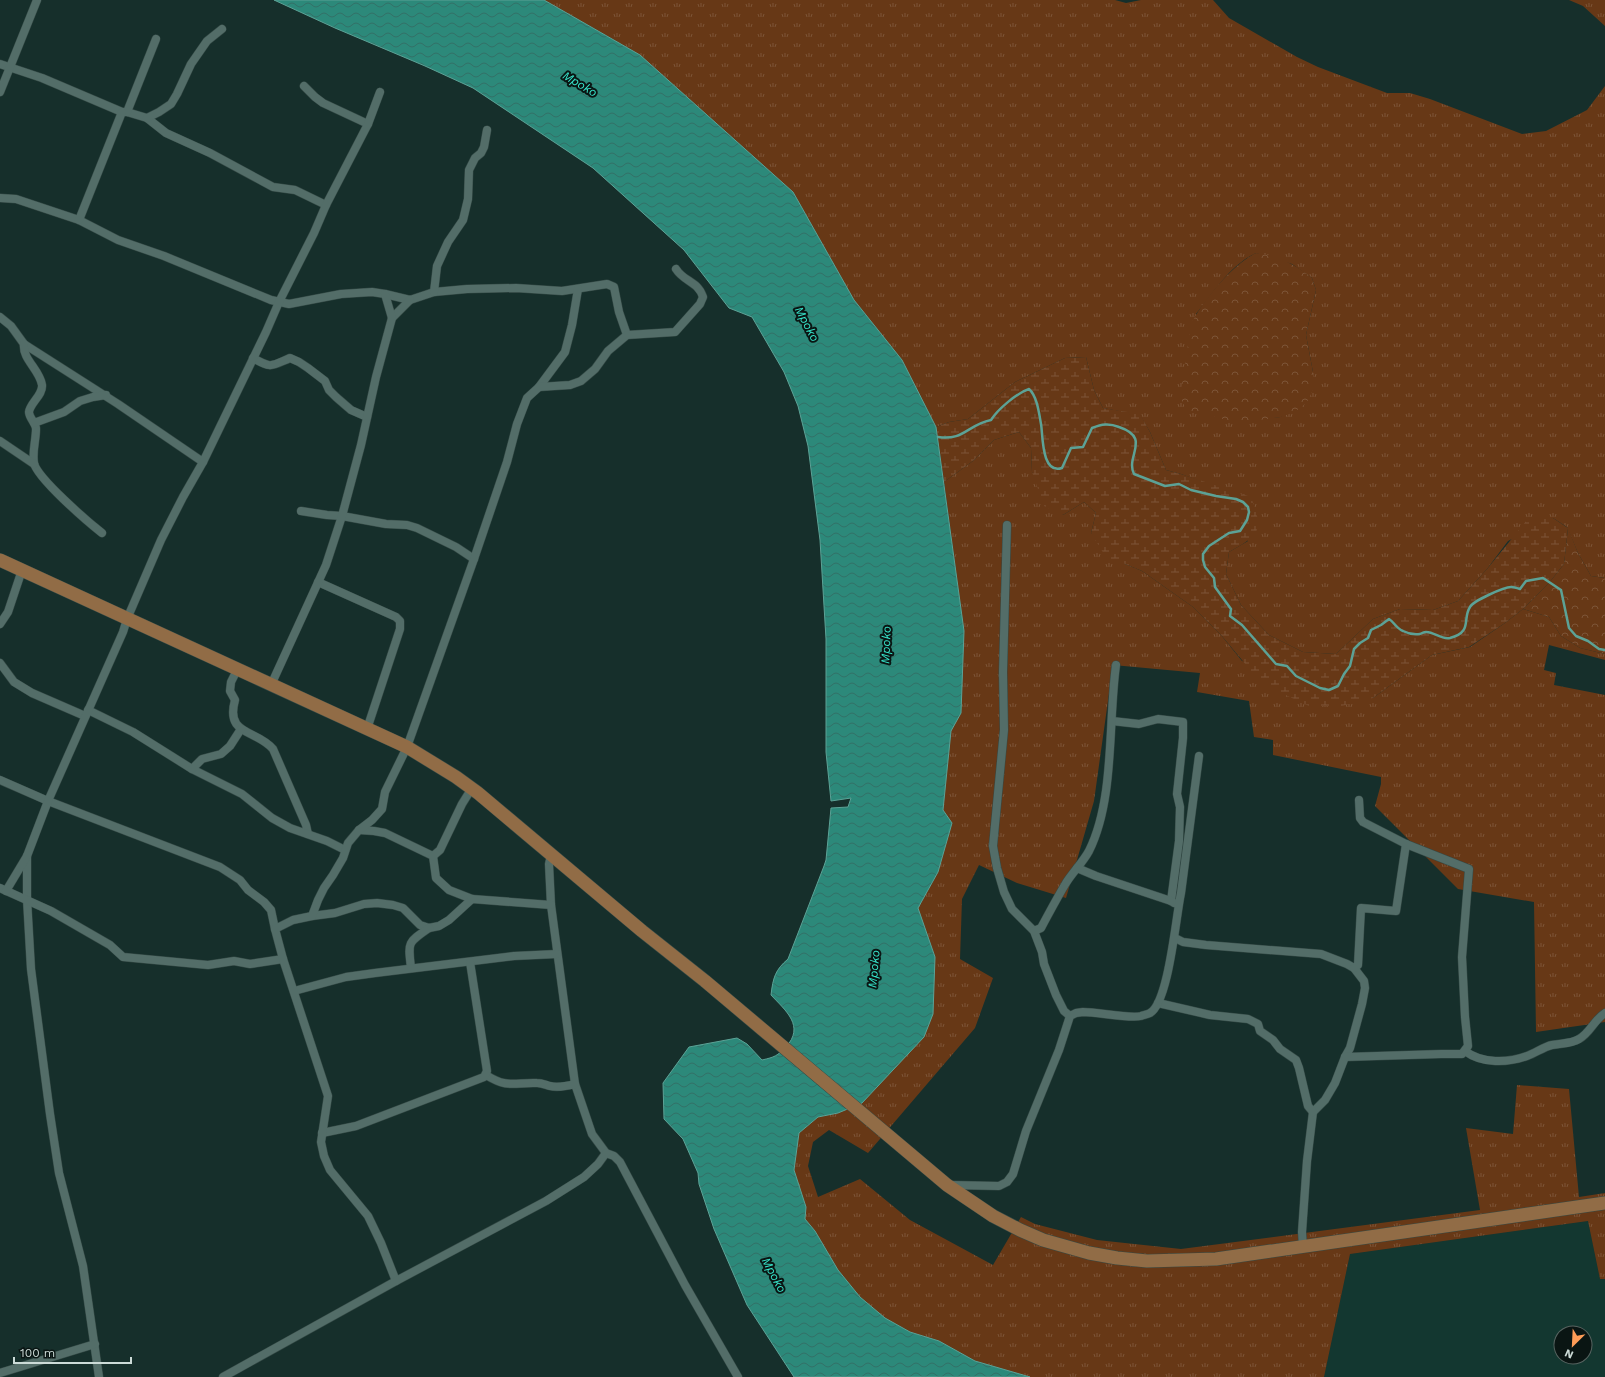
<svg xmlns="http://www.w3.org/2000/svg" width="1605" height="1377" viewBox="0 0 1605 1377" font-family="'Work Sans',sans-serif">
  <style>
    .built { fill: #133730; fill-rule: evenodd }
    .grass { fill: url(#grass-tufts); fill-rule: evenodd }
    .forest { fill: url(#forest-crowns) }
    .wetland { fill: url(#wetland-marsh) }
    .water { fill: url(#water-waves); stroke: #5ca296 }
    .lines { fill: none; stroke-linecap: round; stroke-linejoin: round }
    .stream { stroke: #5ca296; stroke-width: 2.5 }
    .minor-casing { stroke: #354a46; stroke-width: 9 }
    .primary-casing { stroke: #354a46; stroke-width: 14 }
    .minor { stroke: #536d68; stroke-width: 8 }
    .primary { stroke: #916c46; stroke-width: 13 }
    .labels { text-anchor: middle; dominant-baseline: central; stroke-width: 4; stroke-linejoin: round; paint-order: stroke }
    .water-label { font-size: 12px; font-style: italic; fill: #37e7cd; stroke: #0a1513 }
  </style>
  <defs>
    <pattern id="grass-tufts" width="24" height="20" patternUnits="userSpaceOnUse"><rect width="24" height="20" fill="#673816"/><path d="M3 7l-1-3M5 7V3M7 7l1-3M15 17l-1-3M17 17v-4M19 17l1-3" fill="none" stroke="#7c5437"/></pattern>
    <pattern id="forest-crowns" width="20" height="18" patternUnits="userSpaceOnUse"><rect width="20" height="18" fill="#673816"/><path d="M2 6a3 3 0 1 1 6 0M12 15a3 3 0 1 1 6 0" fill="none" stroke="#7c5437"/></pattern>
    <pattern id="wetland-marsh" width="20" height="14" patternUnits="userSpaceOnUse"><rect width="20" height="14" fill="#673816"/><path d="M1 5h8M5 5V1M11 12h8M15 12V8" fill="none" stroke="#7c5437"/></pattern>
    <pattern id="water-waves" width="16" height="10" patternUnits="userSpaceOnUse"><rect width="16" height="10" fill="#2c897a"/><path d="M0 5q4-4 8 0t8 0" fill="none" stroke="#327066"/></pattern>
  </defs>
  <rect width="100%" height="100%" fill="#162f2b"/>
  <path class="built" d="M1588,1221L1600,1279H1605V1377H1324L1350,1254ZM1561,1333H1585V1357H1561Z"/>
  <g class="grass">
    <path d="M544,0H1115L1126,3L1141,0H1213L1229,18L1297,57L1318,67L1387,93H1410L1430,99L1522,134L1546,131L1587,110L1605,86V578L1591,576L1578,553L1567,527L1553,518L1508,541L1487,569L1458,601L1433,610L1400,609L1373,619L1336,654L1303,652L1269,635L1241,605L1226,574L1229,552L1248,541L1214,486L1181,474L1166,470L1150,432L1140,415L1103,408L1094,390L1086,357L1065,358L1015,382L968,419L949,422L936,427L902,360L854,300L793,192L640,55ZM1256,253L1292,264L1312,278L1316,290L1306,335L1313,372L1281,417L1268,418L1196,314C1213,293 1230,265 1256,253Z"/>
    <polygon points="1569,0 1605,0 1605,26 1583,6"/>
    <polygon points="1019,432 1031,448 1032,472 1063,515 1084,502 1096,513 1091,533 1125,564 1142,571 1193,607 1221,635 1242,661 1373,698 1432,655 1470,647 1505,623 1523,609 1549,617 1561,636 1580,648 1605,654 1605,660 1549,645 1544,670 1556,673 1554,685 1605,695 1605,1022 1536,1032 1534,902 1458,889 1375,806 1381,784 1381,777 1273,755 1273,740 1254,737 1249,701 1197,692 1200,673 1113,665 1094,801 1066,898 1017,883 979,865 962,899 960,959 993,978 975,1028 868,1153 829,1130 813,1142 808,1166 818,1197 860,1179 910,1220 993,1265 1021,1217 1035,1224 1097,1240 1181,1249 1480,1210 1466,1128 1513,1134 1517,1085 1569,1089 1579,1197 1605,1193 1605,1279 1600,1279 1588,1221 1350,1254 1324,1377 1030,1377 975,1361 939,1341 910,1332 885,1318 860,1297 838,1270 815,1231 805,1219 806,1207 794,1170 799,1133 818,1117 838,1113 905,1057 924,1037 935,957 918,908 938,872 952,823 943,810 951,730 961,713 964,631 944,482 973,461 994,440"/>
  </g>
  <g class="forest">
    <path d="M1256,253C1277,255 1296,265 1312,278L1316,290L1306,335L1313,372L1314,386L1309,399L1302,407L1292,413L1281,417L1239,423L1187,410L1180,397L1191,325C1200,303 1234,263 1256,253Z"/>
    <polygon points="1568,528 1578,553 1591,576 1605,578 1605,654 1580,648 1561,636 1549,617 1523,609 1549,583 1564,564"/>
  </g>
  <path class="wetland" d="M1086,357L1094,390L1103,408L1140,414L1150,432L1166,470L1181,474L1251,497C1264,531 1260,535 1229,552L1226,574L1241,605L1269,635L1303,652L1336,654L1373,619L1400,609L1433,610L1458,601L1487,569L1527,520L1553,518L1568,528L1564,564L1549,583L1523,609L1505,623L1469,647L1432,655L1373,698L1342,706H1309L1262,684L1221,635L1193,607L1142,571L1125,564L1107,559L1091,533L1096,513L1084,502L1063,515L1044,506L1032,472L1031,448L1019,432L994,440L973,461L944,482L936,427L949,422L968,419L1015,382L1065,358Z"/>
  <path class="water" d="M274,0H544L640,55L793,192L854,300L902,360L936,427L964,631L961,713L951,731L943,810L952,823L938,872L918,908L935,957L933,1014L924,1037L862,1103L838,1113L818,1117L799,1133L794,1170L806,1207L805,1219L815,1231L838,1270L860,1297L885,1318L910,1332L939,1341L975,1361L1030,1377H794L747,1305L714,1229L699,1184L698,1173L683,1139L664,1119L663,1083L689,1047L737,1038L747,1044L762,1060C775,1057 777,1056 786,1047C805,1026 786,1011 771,995C773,978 775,970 788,959L824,866L826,860L831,808L848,807L851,798L831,801L826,752V639L820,540L808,446L798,406L784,372L752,317L729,308L684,250L593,168L473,88L425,66L335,28Z"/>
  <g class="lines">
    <path class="stream" d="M938,437C964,441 967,425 991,420C998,409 1017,393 1029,389C1037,396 1039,413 1041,424C1043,434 1041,475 1062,468L1071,448L1083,447L1092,428C1102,424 1109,423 1119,427C1152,438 1125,456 1134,474L1165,486L1179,484L1191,490L1216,496L1236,499L1243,502L1248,507L1249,512L1247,520L1240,531L1229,533L1209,546L1203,554V560L1205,567L1214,578L1215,587L1231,609L1230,616L1242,625L1276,664L1287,666L1296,676L1320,688L1329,690L1338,686L1344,674L1350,666L1354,649L1360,643L1368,638L1371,630L1381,625L1389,619C1394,622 1396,628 1403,631C1409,634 1414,635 1420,634C1422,633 1424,632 1426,632C1435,632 1441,640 1450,638C1473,632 1462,619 1470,607C1473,601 1504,587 1511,587C1514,587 1517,588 1520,589L1526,581L1543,578L1561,590L1569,628L1576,636L1588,641L1599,649L1605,650"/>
    <g class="minor-casing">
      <g id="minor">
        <polyline points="0,64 42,78 122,112 127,112 147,118 166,133 210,153 273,187 295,190 326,205"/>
        <polyline points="304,86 315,97 323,103 368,124"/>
        <polyline points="0,92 37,0"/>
        <polyline points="127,112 156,39"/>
        <polyline points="147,118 159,112 171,104 177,94 191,64 207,41 222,29"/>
        <polyline points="0,198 16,199 79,220 118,240 164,256 271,300 289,304 341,294 372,292 385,294 410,300 434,292 467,289 516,288 562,291 607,284 614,287 619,312 627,335"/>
        <polyline points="79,220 122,112"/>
        <polyline points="434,292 437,266 448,242 463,220 468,199 469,170 475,158 481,153 484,147 487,130"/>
        <polyline points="0,317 11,326 24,344 118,404 203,462"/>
        <polyline points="392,318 410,300"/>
        <path d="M24,344C22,359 40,370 42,385C43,395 30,403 29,412C29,418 36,423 36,429C36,440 32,452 34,463C37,478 88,522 102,533"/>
        <path d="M253,358C272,369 271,366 290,358L299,362L308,368L325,381L329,390L336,397L351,410L367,417"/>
        <polyline points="539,387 565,352 572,325 578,289"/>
        <polyline points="34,423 64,412 80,401 93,397 106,395"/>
        <polyline points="0,441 34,464"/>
        <polyline points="301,511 327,515 342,516 386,524 407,525 417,528 456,547 474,559"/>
        <polyline points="1007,525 1003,672 1004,730 993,846 997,868 1004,892 1012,909 1034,931 1042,952 1044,964 1056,995 1064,1011 1070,1016"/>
        <polyline points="318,582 396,617 400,621 400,629 367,729"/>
        <polyline points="0,624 8,612 22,570"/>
        <polyline points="0,663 14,682 32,693 85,716"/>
        <path d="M237,670L231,682L230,691L235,700C225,736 256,729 273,749L306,825L308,834"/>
        <polyline points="271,685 326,565 342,516 361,445 376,377 392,318 385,294"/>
        <polyline points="88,710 133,732 192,769 242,794 272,818 290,828 327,841 345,850"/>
        <polyline points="1112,721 1139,724 1158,719 1183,722 1183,738 1177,794 1180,807 1179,841 1171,901"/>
        <polyline points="192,769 202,759 221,754 230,746 241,729"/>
        <polyline points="0,780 48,801 220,867 240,880 248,890 264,902 271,910 275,929"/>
        <polyline points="359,830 374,831 385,833 433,856 436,878 449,890 472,899"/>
        <polyline points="551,855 549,864 551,905 575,1084 592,1134 606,1153 614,1156 620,1162 685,1285 738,1377"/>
        <polyline points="27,856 27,899 31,969 50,1114 59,1173 83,1266 99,1377"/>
        <polyline points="433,856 440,850 462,804 472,788"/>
        <polyline points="1077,868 1096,876 1171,901 1174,903"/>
        <polyline points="0,888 51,911 110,945 123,957 208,965 234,961 250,964 283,959"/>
        <polyline points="6,891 27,856 48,801 123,632 127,619 161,540 183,497 203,462 266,332 279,302 314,233 326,205 368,124 380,92"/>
        <polyline points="312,916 335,913 364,904 377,903 393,905 403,908 420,925 429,928 439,926 449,920 472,899 551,905"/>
        <path d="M1034,931L1041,928C1049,913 1057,898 1066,883C1073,872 1083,862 1089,851C1115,799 1108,722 1116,665"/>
        <polyline points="1175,938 1183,942 1206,945 1321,954 1347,964 1354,968 1364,981 1365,988 1362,1004 1350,1048 1345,1057 1335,1083 1325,1100 1313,1112 1307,1161 1302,1232 1303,1247"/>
        <path d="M411,968C408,942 407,943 429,928"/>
        <polyline points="1354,968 1358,965 1361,908 1396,911 1406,844"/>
        <polyline points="294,991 346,977 375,973 514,956 557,954"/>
        <polyline points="1158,1003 1210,1015 1248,1019 1258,1024 1260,1031 1273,1040 1280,1049 1296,1060 1299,1068 1308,1106 1313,1112"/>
        <path d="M1465,1051C1482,1064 1508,1063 1527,1056C1536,1053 1543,1047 1552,1045C1561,1043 1571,1044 1579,1039C1590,1033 1594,1020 1605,1013"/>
        <polyline points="1345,1057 1441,1054 1462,1054 1468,1046 1465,1017 1462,957 1469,869 1406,844 1363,822 1360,818 1359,800"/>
        <path d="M486,1075C508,1089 515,1082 537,1083C542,1083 546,1085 550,1086C558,1088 567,1086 575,1084"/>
        <polyline points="322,1133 356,1126 484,1077 487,1071 470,962"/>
        <path d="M950,1185L999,1186L1007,1182L1013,1174L1026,1131L1059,1050L1070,1016L1076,1013L1083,1012C1098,1012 1130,1019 1141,1016C1144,1015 1148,1014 1150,1013C1169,1002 1176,915 1181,893L1199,756"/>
        <path d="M396,1281L381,1243L368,1216L330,1170L324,1156L321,1142L328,1096L283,959L275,929L293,920L312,916L318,900L324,888L333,875L343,858L348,843L359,830L372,820L382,809L385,792L407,747L474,559L507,462L517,424L527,398L539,387L570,385L581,381L595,369L608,351L627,335L675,332L700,304L703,297C698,281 684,282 676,269"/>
        <polyline points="0,1373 95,1344"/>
        <polyline points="223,1377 396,1281 546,1201 584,1177 598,1164 606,1153"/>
      </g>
    </g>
    <g class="primary-casing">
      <polyline id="primary" points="0,560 407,747 456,777 478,793 642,931 705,981 947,1185 993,1216 1020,1230 1043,1240 1089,1253 1117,1258 1147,1261 1216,1259 1605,1203"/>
    </g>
    <use href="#minor" class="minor"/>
    <use href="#primary" class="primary"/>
  </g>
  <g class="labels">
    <g class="water-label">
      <text transform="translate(580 84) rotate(31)">Mpoko</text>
      <text transform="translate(807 324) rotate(62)">Mpoko</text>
      <text transform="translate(886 645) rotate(-88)">Mpoko</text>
      <text transform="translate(874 969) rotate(-85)">Mpoko</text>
      <text transform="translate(774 1275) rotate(62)">Mpoko</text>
    </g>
  </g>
  <g transform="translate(1573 1345) rotate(204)"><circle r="19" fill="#0a1513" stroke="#586461"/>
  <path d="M0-3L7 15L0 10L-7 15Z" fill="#fe9c57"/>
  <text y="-6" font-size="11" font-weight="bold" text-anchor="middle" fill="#ccdbd7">N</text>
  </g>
  <path d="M14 1357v6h117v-6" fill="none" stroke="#ccdbd7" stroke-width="2"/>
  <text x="20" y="1357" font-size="12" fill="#ccdbd7" stroke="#0a1513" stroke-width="3" paint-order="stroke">100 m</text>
</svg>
